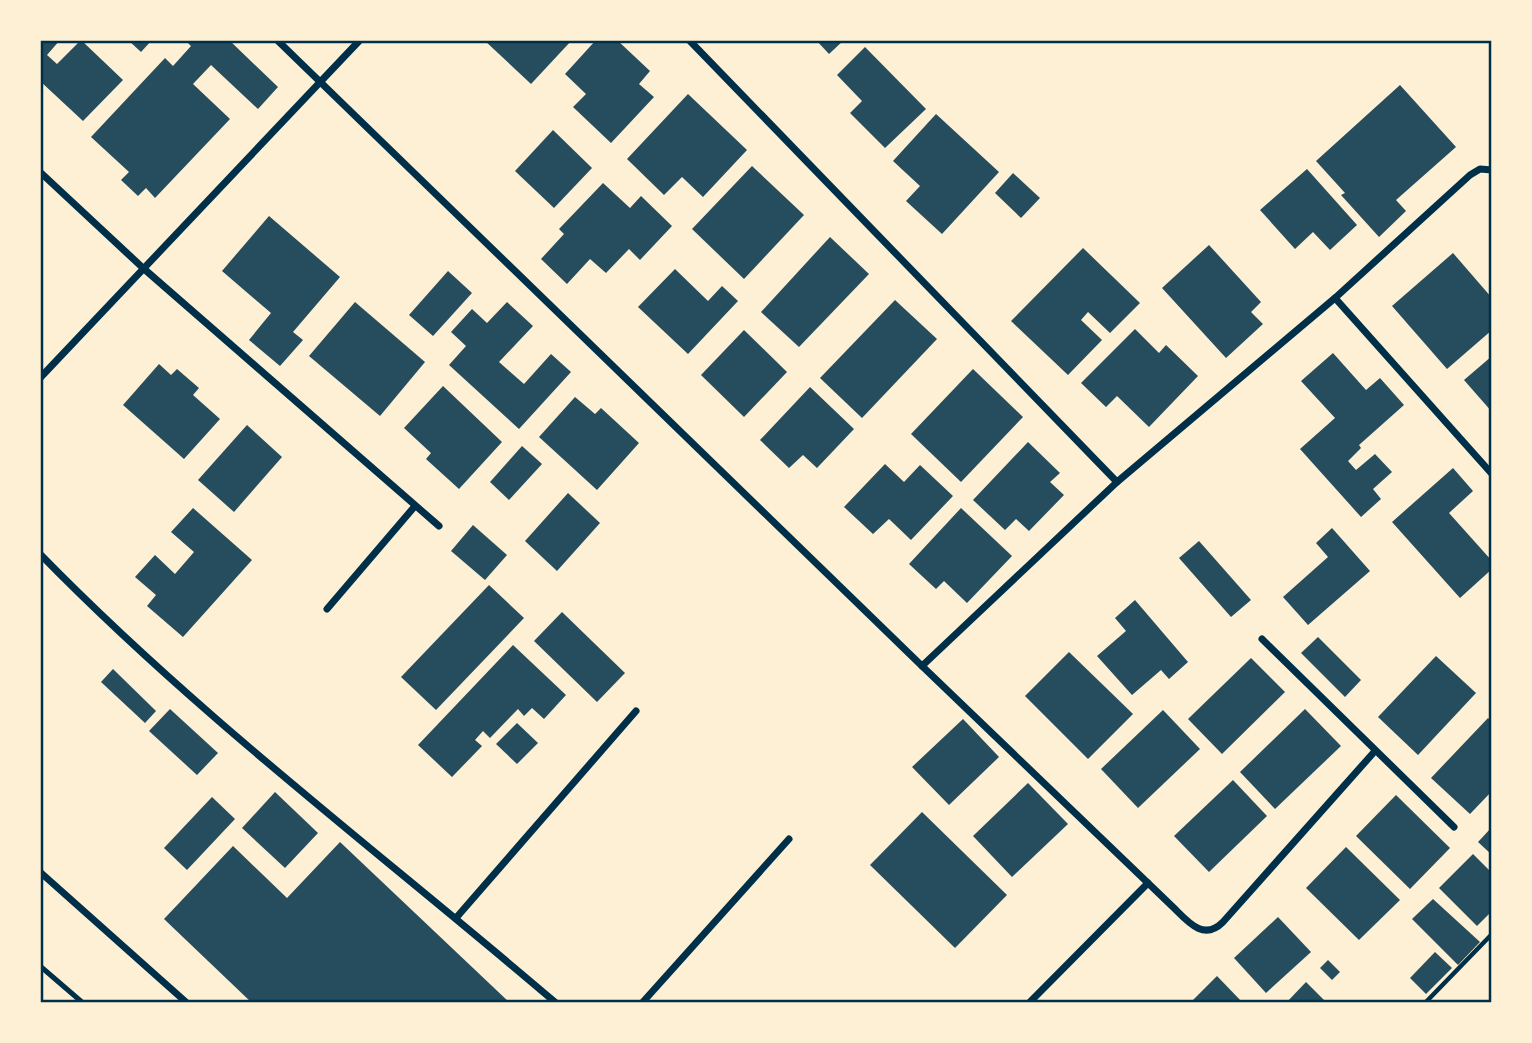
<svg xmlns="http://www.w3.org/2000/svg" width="1532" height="1043" viewBox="0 0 1532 1043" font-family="'DejaVu Sans',sans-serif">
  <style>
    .building { fill: #264d5e }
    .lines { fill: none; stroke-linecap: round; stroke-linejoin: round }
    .path { stroke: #003049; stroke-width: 4.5 }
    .service { stroke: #003049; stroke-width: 5 }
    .minor { stroke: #003049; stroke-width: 7 }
    .neatline { fill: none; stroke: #003049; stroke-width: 2.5 }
  </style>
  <rect width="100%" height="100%" fill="#fdf0d5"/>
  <g class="building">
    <polygon points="40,40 60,40 47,55 57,64 81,40 123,80 83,121 40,81"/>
    <polygon points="128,40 152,40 141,52"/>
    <polygon points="185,40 229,40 278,87 258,109 211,65 193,84 230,119 155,198 146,188 138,196 121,180 129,172 91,137 165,58 173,66 191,46"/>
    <polygon points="484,40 572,40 531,84"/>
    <polygon points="596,40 617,40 650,71 639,84 654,97 611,143 573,107 586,94 565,74"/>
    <polygon points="816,40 844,40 829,54"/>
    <polygon points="865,47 926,109 885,148 850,113 862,101 837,75"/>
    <polygon points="1400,85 1456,147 1396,200 1406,211 1379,237 1341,195 1345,193 1316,161"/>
    <polygon points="688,94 747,150 703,197 682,177 664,195 627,159"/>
    <polygon points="936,114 999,172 942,234 906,201 920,186 893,161"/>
    <polygon points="553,130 592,168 554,208 515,171"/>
    <polygon points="752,166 804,215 744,279 692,229"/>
    <polygon points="1307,169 1357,225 1330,250 1313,232 1295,249 1260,210"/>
    <polygon points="1013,173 1040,198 1021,218 995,193"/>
    <polygon points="603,183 630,208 641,196 672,226 640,260 629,249 606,273 590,259 567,284 541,259 564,234 559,229"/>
    <polygon points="269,216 340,277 293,332 303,340 280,366 249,340 271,313 222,271"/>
    <polygon points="830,237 869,274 799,347 761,312"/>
    <polygon points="1209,245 1261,302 1251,312 1263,324 1226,358 1162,288"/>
    <polygon points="1083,248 1140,303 1110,333 1088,312 1081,320 1102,340 1068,375 1011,321"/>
    <polygon points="1453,253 1492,298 1492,330 1447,369 1392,306"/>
    <polygon points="675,269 708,301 722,286 738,301 688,354 638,307"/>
    <polygon points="448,271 472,293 433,336 409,315"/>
    <polygon points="895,300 937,339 862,418 820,378"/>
    <polygon points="355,302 425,362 380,416 309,356"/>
    <polygon points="507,302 533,326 499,362 524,384 551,354 571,372 519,429 449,365 466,346 451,332 472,309 487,323"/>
    <polygon points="1135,329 1159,353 1166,345 1198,376 1149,427 1117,396 1106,407 1081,383"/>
    <polygon points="744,330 787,372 744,417 701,375"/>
    <polygon points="1333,353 1366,390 1380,378 1404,405 1359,445 1361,448 1348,461 1356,470 1375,454 1392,472 1373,489 1381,499 1361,517 1300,449 1335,418 1301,381"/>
    <polygon points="1492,356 1492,412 1464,380"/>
    <polygon points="159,364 171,375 177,369 199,388 193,395 220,419 184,459 123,405"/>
    <polygon points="973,369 1023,417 961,482 911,434"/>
    <polygon points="443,386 502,442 459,489 426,459 431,453 404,428"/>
    <polygon points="810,387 854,429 817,468 803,455 789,468 760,440"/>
    <polygon points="575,397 595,414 601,408 639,443 597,490 539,437"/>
    <polygon points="247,425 282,457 234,512 198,480"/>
    <polygon points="1028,442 1060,473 1050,482 1064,495 1029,531 1016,519 1005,530 973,500"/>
    <polygon points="522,446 542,464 509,500 490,482"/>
    <polygon points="885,464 904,482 920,465 953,496 911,540 889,519 873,534 844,507"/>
    <polygon points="1453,468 1473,491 1449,513 1492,561 1492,569 1460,598 1392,522"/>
    <polygon points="568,493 600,523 557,571 525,541"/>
    <polygon points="193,508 252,560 183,637 147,606 156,595 135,577 155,555 175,574 194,552 171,532"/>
    <polygon points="961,508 1012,556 967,603 944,581 936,589 909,564"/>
    <polygon points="473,525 507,555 485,580 451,551"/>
    <polygon points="1332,528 1370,571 1308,625 1283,597 1328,557 1316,543"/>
    <polygon points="1199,541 1251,600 1231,617 1179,558"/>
    <polygon points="489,585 524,618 436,710 401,677"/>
    <polygon points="1135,600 1188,662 1169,679 1161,670 1132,695 1097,656 1126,631 1115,618"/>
    <polygon points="562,612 625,673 597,702 534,641"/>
    <polygon points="1318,637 1361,680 1345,697 1301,653"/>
    <polygon points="513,645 566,695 544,719 532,708 524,716 518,709 490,738 483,731 475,740 482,746 452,777 418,745"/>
    <polygon points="1069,652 1133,714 1088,759 1025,696"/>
    <polygon points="1436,656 1476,693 1418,755 1378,717"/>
    <polygon points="1251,658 1285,692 1222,754 1188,719"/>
    <polygon points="113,669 156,711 145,723 101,682"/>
    <polygon points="170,709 218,753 197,775 149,731"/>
    <polygon points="1305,709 1341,746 1275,809 1240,772"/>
    <polygon points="1163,710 1200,749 1138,808 1101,769"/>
    <polygon points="1488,718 1492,722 1492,791 1470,814 1431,778"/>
    <polygon points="963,719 999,757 949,805 912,767"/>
    <polygon points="517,723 538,743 517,764 496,744"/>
    <polygon points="1233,780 1267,816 1209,872 1174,836"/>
    <polygon points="1028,783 1068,824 1012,877 973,836"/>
    <polygon points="275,792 318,833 285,868 242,828"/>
    <polygon points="1396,795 1450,848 1410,889 1356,836"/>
    <polygon points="212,797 235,819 187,870 164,848"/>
    <polygon points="922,812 1007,895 955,948 870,865"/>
    <polygon points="1492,827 1492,855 1478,842"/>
    <polygon points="340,842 510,1003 252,1003 164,919 233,846 287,898"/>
    <polygon points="1346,847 1400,900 1359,940 1306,888"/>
    <polygon points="1473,854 1492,873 1492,911 1477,926 1439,888"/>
    <polygon points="1433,899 1480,942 1458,965 1412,919"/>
    <polygon points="1278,917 1311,952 1266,993 1234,958"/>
    <polygon points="1435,952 1452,968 1426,994 1410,978"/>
    <polygon points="1328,960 1340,972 1332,980 1320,968"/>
    <polygon points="1217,976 1243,1003 1190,1003"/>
    <polygon points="1306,982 1327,1003 1286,1003"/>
  </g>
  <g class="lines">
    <polyline class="path" points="1425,1003 1492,934"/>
    <polyline class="service" points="40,966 83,1003"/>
    <g class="minor">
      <polyline points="277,40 922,666 1117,482 1335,298 1470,175 1480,169 1492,170"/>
      <polyline points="689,40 1117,482"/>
      <polyline points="40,172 143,268 439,526"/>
      <polyline points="1335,298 1492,474"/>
      <polyline points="40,378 360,40"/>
      <path d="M40,554C199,717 383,855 556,1003"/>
      <polyline points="327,609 415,506"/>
      <polyline points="1262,639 1454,827"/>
      <path d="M922,666L1174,908C1189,923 1204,941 1223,922L1375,751"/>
      <polyline points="40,872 187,1003"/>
      <polyline points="456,918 636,711"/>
      <polyline points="642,1003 789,839"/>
      <polyline points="1029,1003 1148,883"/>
    </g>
  </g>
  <rect width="1532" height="1043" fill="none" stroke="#fdf0d5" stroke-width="84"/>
  <rect x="42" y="42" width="1448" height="959" class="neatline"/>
</svg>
